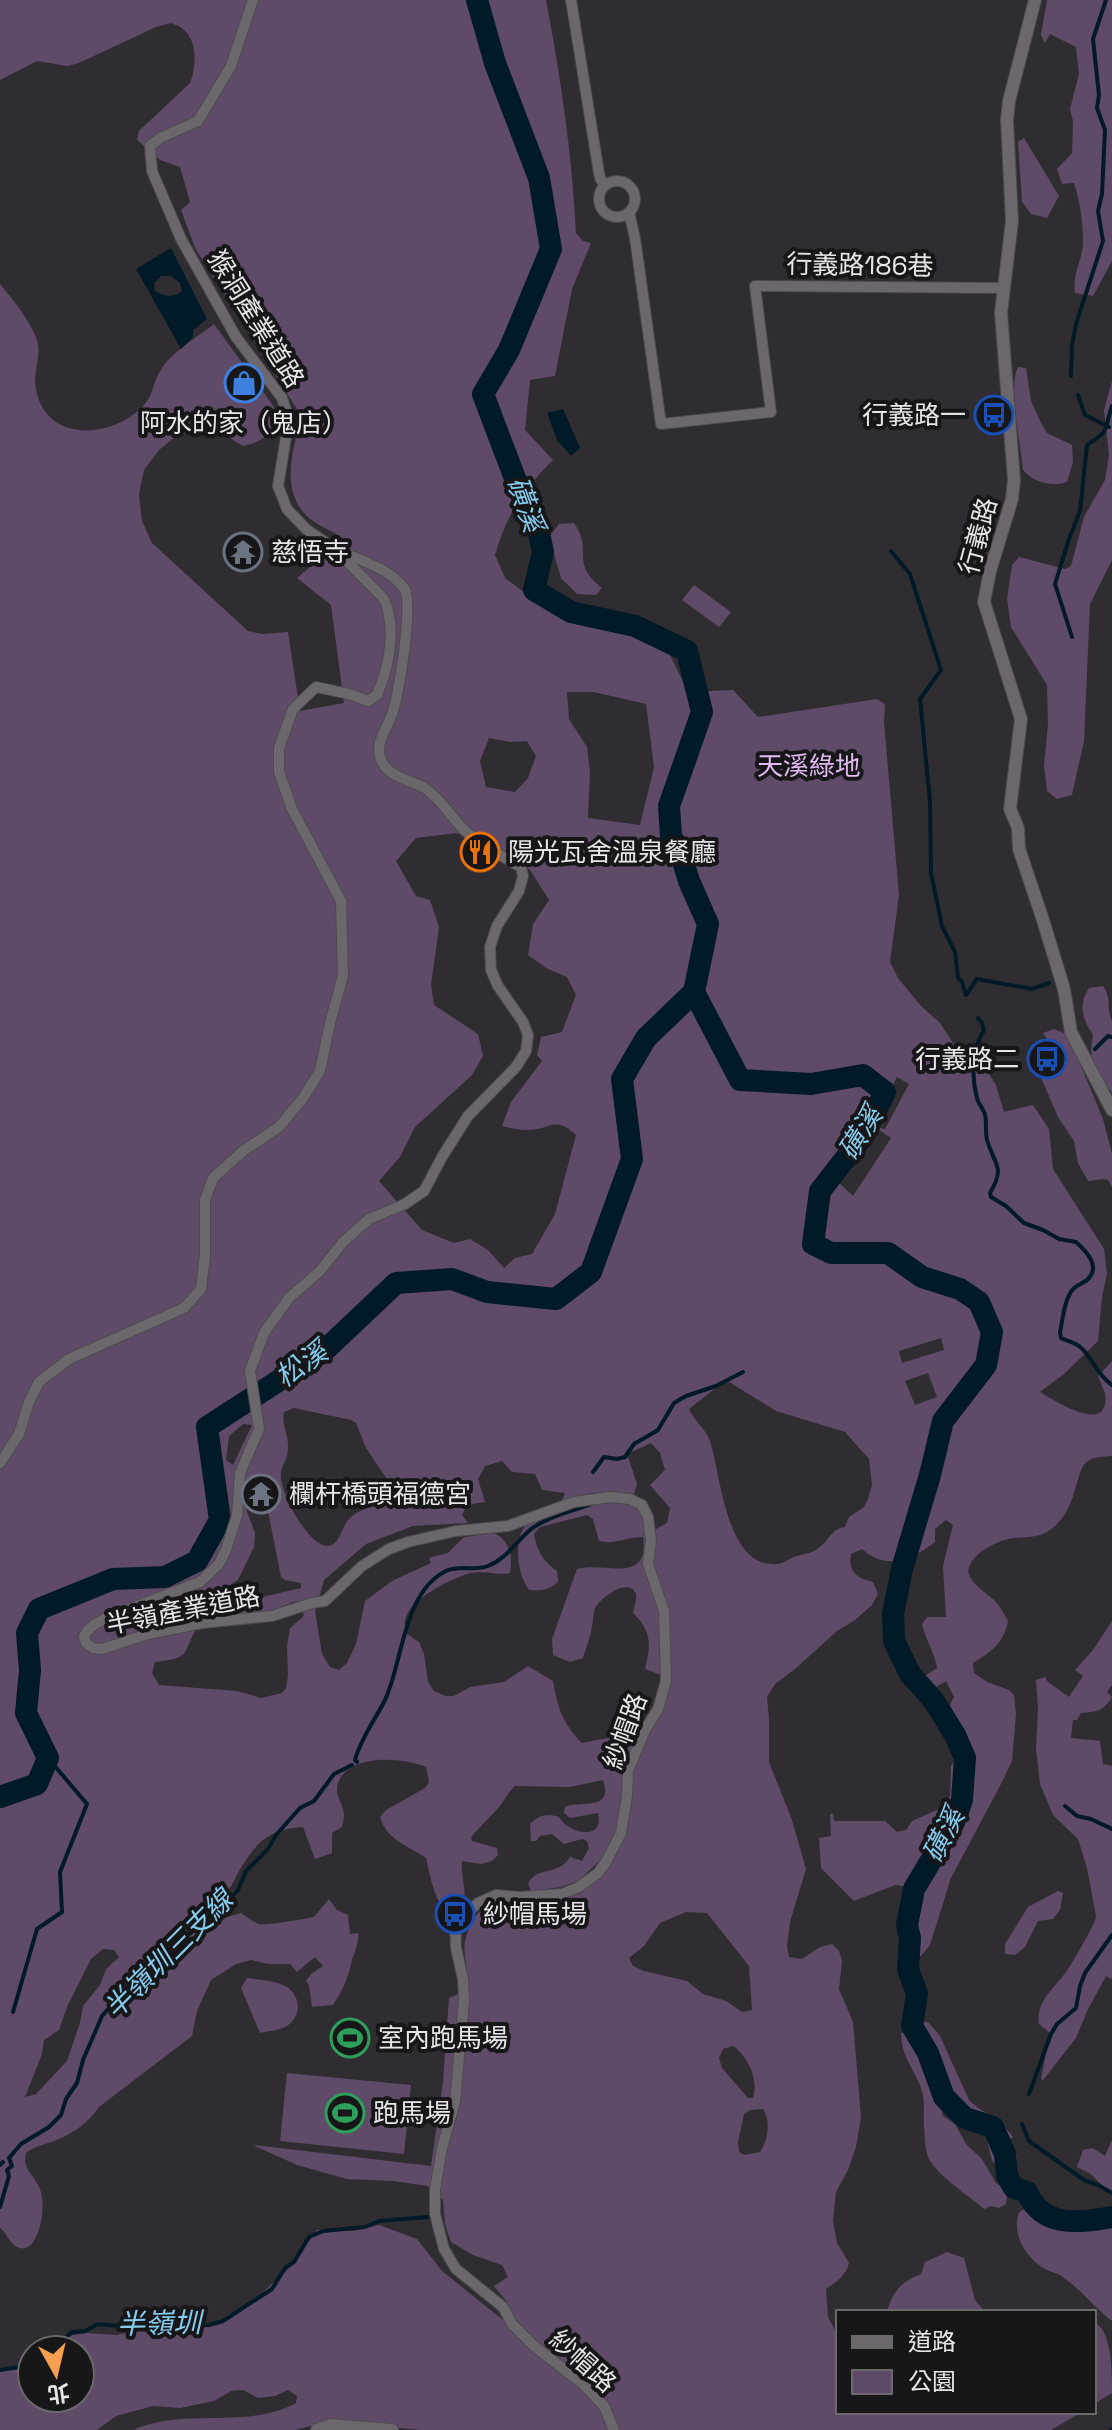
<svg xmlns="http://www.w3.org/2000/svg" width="1112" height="2430" viewBox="0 0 1112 2430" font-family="'Space Grotesk','Noto Sans TC',sans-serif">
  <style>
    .green { fill: #5f4a68; fill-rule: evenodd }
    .water { fill: #001a27; fill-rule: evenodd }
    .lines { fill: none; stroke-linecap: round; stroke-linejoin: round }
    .stream { stroke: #001a27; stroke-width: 4 }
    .river { stroke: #001a27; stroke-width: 22 }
    .minor-casing { stroke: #4e4b4f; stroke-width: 12 }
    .tertiary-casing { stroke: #4e4b4f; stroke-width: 14 }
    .minor { stroke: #6b676d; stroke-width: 10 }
    .tertiary { stroke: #6b676d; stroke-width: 12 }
    .labels { text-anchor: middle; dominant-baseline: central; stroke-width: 8; stroke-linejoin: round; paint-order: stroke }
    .street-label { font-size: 26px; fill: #e7e5e8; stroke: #171618 }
    .poi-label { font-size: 26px; fill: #e7e5e8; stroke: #171618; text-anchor: start }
    .park-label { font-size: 26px; fill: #e1baf1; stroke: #171618 }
    .water-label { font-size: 28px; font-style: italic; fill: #85ccee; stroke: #171618 }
  </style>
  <rect width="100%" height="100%" fill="#302d32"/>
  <g class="green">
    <path d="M0,0H546C561,78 572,155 576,233L583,241L591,243L572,289L555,376L530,380L525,430L553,460C523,490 507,514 495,555L505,578L525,593L548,606L643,632L659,643L669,653L688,692L733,690L758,717L877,699L885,704L884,722L899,895L890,962L898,978L921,1006L940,1023L964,1060L989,1074L996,1085L1004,1112L1033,1105L1049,1129L1053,1169L1104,1249L1107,1274L1102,1297L1098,1341L1064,1374L1040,1392C1053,1400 1111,1437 1105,1394C1104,1389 1100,1382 1098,1376L1112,1361V1456C1104,1457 1095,1456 1088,1461C1073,1470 1080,1514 1045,1533C1033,1539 1021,1536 1008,1539C995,1542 974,1553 969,1567C964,1580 987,1593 994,1600C1000,1606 1004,1614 1008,1621C1004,1643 991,1652 973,1663L974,1673L987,1682L1009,1690L1014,1695L1016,1714L1012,1761L1001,1784L951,1878L930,1945L921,1956L911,1954L904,1908L906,1889L903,1886L895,1885L854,1901L821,1868L819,1838L831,1836L830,1814H833L834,1821H885L897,1832L906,1830L912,1821L939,1809L945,1804L950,1796L951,1766L958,1756C951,1729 939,1725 954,1697L946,1681L926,1693C921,1691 916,1688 916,1682L937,1668C935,1653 925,1639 922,1624L927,1617H946L943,1566L953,1525L946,1520L935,1529V1542C912,1560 886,1571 862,1549L851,1554C848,1572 856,1578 873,1582L878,1594L872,1605L855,1620L837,1631L795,1669L775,1684L767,1697L769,1719V1762L792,1820L806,1869L790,1922L787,1946L789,1957L802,1959L820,1947L832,1944L839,1951L842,1961L839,1989L853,2022L861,2117L856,2147L848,2170L836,2192L833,2221L837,2243L849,2263C846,2276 836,2282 826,2289L828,2317L838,2336V2412H1082L1051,2430H420L330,2421L295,2430H133C185,2407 247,2430 296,2403L297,2396L288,2390L275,2396L258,2398L243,2390L231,2391L214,2401L180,2408L153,2406L116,2416L97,2430H0V2370L18,2369L32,2362V2398H80V2350H50L67,2336L87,2333L116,2335L159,2327L190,2330L216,2324L229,2314L249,2305L286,2271L317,2230L353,2231L379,2225L417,2239L442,2271L503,2320L514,2321L507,2302L494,2286L508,2277L502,2265L473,2255L451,2242L445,2224L443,2200L428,2186L393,2181L347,2179L297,2165L253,2145L431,2166L443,2082L449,1998L468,1990C470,1972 462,1954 465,1942C476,1891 509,1905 547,1902C572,1900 593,1887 609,1867C631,1838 624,1802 634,1768C643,1737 654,1706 664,1676L645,1669C651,1645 652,1631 633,1613C634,1608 637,1599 636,1594C629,1576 600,1598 595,1608C593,1614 593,1622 592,1627C590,1638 586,1648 583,1658L570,1662L553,1655L552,1639L577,1569C603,1561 650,1586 643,1537C627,1537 614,1545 599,1541L593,1519L587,1515L540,1527L534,1534C537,1551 542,1560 557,1571L558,1582C549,1590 541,1591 529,1590C517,1575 511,1533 531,1521C548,1510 609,1497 629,1503C633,1504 636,1507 640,1509L647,1534L667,1523L670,1508L650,1485L665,1470L660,1453L651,1443L627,1454L637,1484L634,1494L592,1493L562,1501L565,1493L542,1490L535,1474L512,1472L502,1461L485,1466L478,1479L485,1502L467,1505L462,1515L468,1523L413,1526L366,1544L324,1580L319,1598L293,1602L268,1612L197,1627C182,1654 192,1658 155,1662L152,1673L159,1685L237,1691L261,1698L282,1693L286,1688L288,1676L287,1646L290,1628L304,1616L302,1610L317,1606L315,1611L322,1654L330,1667L339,1670L347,1663L356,1644L365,1601L392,1581L431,1563L429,1558L448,1553L464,1537L494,1533C510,1541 513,1556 510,1573C497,1576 485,1570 471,1573C452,1578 408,1599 405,1621C404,1624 406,1631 407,1634L419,1642L424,1654L428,1682L434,1691L445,1696H454L470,1687L504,1682L528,1666L553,1681C558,1709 562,1722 582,1743L637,1732L618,1830L606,1855L578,1881L561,1887L531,1891L528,1884C537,1865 558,1877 570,1857L582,1861L589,1848L587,1841L582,1839L564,1844L552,1834L540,1836L536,1841H531L530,1824C539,1815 547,1813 559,1817C569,1834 605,1842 598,1813L570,1818L564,1813L565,1807C580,1800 614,1812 603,1780L570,1787L515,1786C507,1793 505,1800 499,1807C490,1817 480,1827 471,1837L472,1841L497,1848L498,1855L492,1861L481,1864L462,1861C460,1876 468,1893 463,1907C457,1908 450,1911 444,1907C434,1900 429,1870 426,1858C408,1845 387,1841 380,1817L386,1810L425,1788L429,1782L426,1767C403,1757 349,1753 338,1783C334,1795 343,1803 344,1814C344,1819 343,1823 342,1827L332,1833V1853L315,1859L303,1827C272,1829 259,1839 242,1866C235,1877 232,1888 222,1898C216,1905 209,1907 201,1912C193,1918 185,1926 178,1933L179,1936L214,1921L241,1913C247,1917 253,1922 259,1924C265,1926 304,1919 314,1917L329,1899L337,1910L348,1915L350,1934L358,1933C359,1944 355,1950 352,1960C347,1981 345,1986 333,2005L312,2007L309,1985L306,1981L311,1974L323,1966L315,1957L297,1972L290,1964H269L251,1960L236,1964L211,1980L197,2011L192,2036L99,2107C88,2123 75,2132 57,2140C46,2144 35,2146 26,2153C22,2170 34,2174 39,2187C46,2201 42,2230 33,2242C29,2248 23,2250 17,2247C9,2243 7,2233 0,2228V284C12,299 27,316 35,335C44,355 32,370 36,389C45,439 101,439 134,414C157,397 149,387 162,368C172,352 199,336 214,324L274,407C274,431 267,441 243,446L208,425L175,437L159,450L144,470L139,494L142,521L152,543L248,631L262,634L288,632L300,711L344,703L331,605L297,578L344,539C333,531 315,525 306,515C280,489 293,447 302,417L195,248L181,210L190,202L180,167L160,160L137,140L139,131L190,83C196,68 198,42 184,30C180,26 176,25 171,23L156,27L79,63L67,66L37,61L0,80ZM567,692H594L646,704L654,767L640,825L588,818L590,772L587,747L569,719ZM489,738L510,742L527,741L536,756L528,778L515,792L486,787L480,761ZM456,833L488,843L514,858L530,870L549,900L533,924L528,955L546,968L567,977L576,995L562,1032L541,1037L537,1055L542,1061L511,1102L502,1126C510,1128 520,1130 528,1130C551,1130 554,1115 576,1135L555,1214L532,1254L515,1258L504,1268L488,1250L470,1239L454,1243L422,1230L379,1181L400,1157L415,1127L472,1075L483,1056L478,1034L434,1005L431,985L439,927L430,900L416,896L396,861L416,838ZM897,1077L909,1084L885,1129L873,1126V1123ZM873,1126L891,1138L853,1196L836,1180ZM941,1338L944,1350L902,1363L899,1351ZM928,1373L937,1397L915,1405L905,1381ZM726,1380L776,1411L845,1432L869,1459L872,1485L868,1499L864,1507L849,1517L845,1527C830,1529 829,1542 817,1549C811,1554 801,1554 794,1557C788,1559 783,1564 777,1564C727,1569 721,1478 711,1444C707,1429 695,1423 689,1409ZM294,1408L351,1420L356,1423L366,1448L391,1485L388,1499C377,1507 359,1508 350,1518C341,1526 341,1544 328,1546C308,1547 278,1489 281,1472C283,1464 288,1457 288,1448C289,1435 281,1424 284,1412ZM243,1424L252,1425L233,1465L226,1460L229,1436ZM248,1484L260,1492L266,1501L281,1577L285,1580L301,1583V1588L237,1603L226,1609L209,1610L207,1605L209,1598L238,1580L254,1547L255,1533L245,1506L246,1485ZM686,1912L707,1913L749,1966L752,2010L742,2012L726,2001L703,1994L687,1981L644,1971L633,1966L629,1958L644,1946L660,1923ZM103,1949L114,1950L119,1957L106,1969L100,1985L83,2006L80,2023L67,2061L36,2094L25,2097L42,2054L44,2040L59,2030L67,2007L91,1959ZM733,2046C748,2056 759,2080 753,2098H748L722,2068L719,2058L723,2049ZM763,2109C771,2121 768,2141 760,2152L744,2155L739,2152L738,2142L744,2114L750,2110Z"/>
    <path d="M1047,0H1112V261L1093,296L1075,293C1072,274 1083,259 1083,242C1083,223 1080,201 1074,183L1062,184L1057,169L1072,153L1073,121L1070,109L1079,74L1076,47L1050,34L1045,43L1041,35Z"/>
    <polygon points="1024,138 1059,196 1047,218 1031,214 1022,202 1018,142"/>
    <path d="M1018,367L1026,368L1031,401L1042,425L1047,433L1072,445L1073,462L1067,482C1052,487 1034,483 1023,470C1021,445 1008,387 1018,367Z"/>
    <polygon points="1112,381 1112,560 1090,604 1084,741 1072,795 1057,799 1047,791 1044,766 1048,724 1047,685 1011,627 1007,599 1012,565 1019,557 1065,569 1071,566 1084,517 1105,480 1109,455 1104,410"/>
    <path d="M574,523C594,552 569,562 602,588L596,595L577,594L561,578L549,537L559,524Z"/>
    <polygon points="694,585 731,612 719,627 682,600"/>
    <path d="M1103,986C1112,999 1106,1007 1112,1021V1093C1097,1071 1087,1063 1093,1035C1082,1018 1078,1005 1089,988Z"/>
    <polygon points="1054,1029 1068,1035 1103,1119 1112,1154 1112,1187 1108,1180 1103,1179 1088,1181 1078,1163 1074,1141 1058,1117 1040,1075 1062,1065 1054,1047 1046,1050 1031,1046 1047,1039 1043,1033"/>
    <path d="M1112,1621V1685L1107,1692L1112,1697C1104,1711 1096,1712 1081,1713L1077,1720H1073L1071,1738L1100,1741L1103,1764L1112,1766V1979L1106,1976L1088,2009L1076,2038L1043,2080L1041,2079L1050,2033L1039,2024C1035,2001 1057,1986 1068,1969C1078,1954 1086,1938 1094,1923L1096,1916L1087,1868L1078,1839L1053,1815L1040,1784L1036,1748L1038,1708L1036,1680L1045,1677L1048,1682L1069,1697L1083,1676L1075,1670L1093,1650Z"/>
    <polygon points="1058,1891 1063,1893 1060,1910 1053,1919 1038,1921 1025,1947 1015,1955 1005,1954 1005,1944 1028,1907"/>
    <path d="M247,1978C260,1980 274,1980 285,1986C302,1995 302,2018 285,2027C278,2031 267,2031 260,2033L241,1988Z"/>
    <path d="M924,2022H928L940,2036L969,2100L978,2108L1000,2121L1013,2137L1009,2141L1017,2157L1015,2165C1006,2171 1001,2168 993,2162C989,2154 989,2144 985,2136C982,2131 945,2103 938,2098L943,2116L955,2124L966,2144L982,2159L996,2183L1005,2189L1007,2198L1006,2204L999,2208L991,2206L984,2209C969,2196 938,2176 929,2159C925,2151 925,2137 924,2128C923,2113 926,2100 920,2085C912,2066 902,2057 901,2034L904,2031L929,2063C928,2050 918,2033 924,2022Z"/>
    <polygon points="287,2073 411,2085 404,2154 280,2141"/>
    <polygon points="1112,2140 1112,2192 1109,2193 1091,2174 1077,2167 1083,2150 1093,2148 1105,2156"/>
    <path d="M1028,2207L1039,2209L1068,2227L1112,2220V2321C1095,2308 1082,2291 1064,2278C1059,2273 1053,2273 1047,2270C1026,2259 1011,2234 1019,2212Z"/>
    <path d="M947,2252L964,2258L975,2300L985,2312H887C892,2292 901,2282 921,2274L925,2262Z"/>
    <path d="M1094,2322C1112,2330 1112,2372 1112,2393L1094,2404Z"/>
  </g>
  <g class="water">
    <path d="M171,248L207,319L193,330V337L181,349L136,269ZM161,276H171L180,283L182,291C173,298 165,297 155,291L154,283Z"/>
    <polygon points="563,409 580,448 571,456 557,440 547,413"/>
  </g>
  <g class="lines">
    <g class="stream">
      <polyline points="1071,376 1072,345 1076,324 1103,241 1098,211 1102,194 1105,130 1097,108 1099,95 1093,39 1106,0"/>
      <polyline points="1078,395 1085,415 1109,427"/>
      <polyline points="891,551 910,574 941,670 920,699 930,801 931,873 942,926 955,952 958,978 962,982 966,995"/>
      <path d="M1072,637L1055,584L1069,539L1080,511L1087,445C1112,429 1103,431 1112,406"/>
      <polyline points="966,995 977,979 1032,989 1049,983"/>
      <path d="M978,1018L982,1023L984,1030C972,1050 971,1076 977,1098C978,1104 984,1109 985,1115C987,1123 985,1132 987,1140C994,1165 1006,1166 990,1193L991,1197L1006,1206L1024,1223L1043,1230L1059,1239L1076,1242C1086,1251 1101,1266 1088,1279C1084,1283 1077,1285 1073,1289C1064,1300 1063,1319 1060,1332L1061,1338C1067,1341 1073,1342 1079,1346C1093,1357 1095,1373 1112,1385"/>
      <polyline points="1095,1049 1108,1036 1112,1037"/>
      <polyline points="593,1472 604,1457 617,1459 625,1457 634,1444 658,1430 674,1403 686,1396 716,1386 743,1372"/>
      <path d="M357,1762L355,1760C361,1738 375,1720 385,1700C403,1662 403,1592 446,1571C458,1565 476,1571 488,1566C506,1559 516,1542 530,1530C546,1517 572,1511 591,1504"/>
      <polyline points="1065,1806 1077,1816 1091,1819 1112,1829"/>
      <polyline points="13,2012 37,1929 62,1912 60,1872 87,1804 48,1758"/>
      <polyline points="1029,2094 1051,2034 1057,2024 1076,2008 1080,1986 1085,1973 1112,1935"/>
      <polyline points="1022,2124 1029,2141 1084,2180 1098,2185 1112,2193"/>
      <polyline points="0,2165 3,2162"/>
      <polyline points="0,2207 9,2176 7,2170 12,2166 9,2158 21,2144 49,2127 61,2115 66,2099 77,2083 83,2060 102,2016 110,2007 141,1987 150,1971 161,1969 173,1955 178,1944 211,1915 221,1910 238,1890 246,1871 268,1849 276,1835 300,1808 314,1801 334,1774 352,1765"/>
      <polyline points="53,2350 72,2332 85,2331 98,2324 120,2326 142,2321 163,2324 175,2322 190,2326 209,2325 223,2321 272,2289 285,2268 294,2262 309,2237 323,2231 365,2227 379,2221 428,2217"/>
      <polyline points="0,2370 32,2365"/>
      <polyline points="1111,2430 1112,2429"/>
    </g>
    <g class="river">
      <path d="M477,0L495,63L539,178L551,249L509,350L483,394L516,481L537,524L543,552L534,590L571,612L635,626L687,651L702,712L669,806L671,836L681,854L689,881L708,924L694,992L740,1080L811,1084L863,1075L885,1092L863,1136L820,1191L813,1244L831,1253H888L922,1277L960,1289L979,1302L992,1332L986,1365L943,1421L930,1475L902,1569L893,1614L894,1641L910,1674L934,1701L955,1735L965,1758L962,1800L954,1822L914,1889L907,1925L910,1938L908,1969L917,1994L912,2026L928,2053L944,2097L965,2118L993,2127L1005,2154L1007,2176L1014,2188L1027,2192C1042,2228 1079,2223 1112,2217"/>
      <polyline points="0,1797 37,1784 48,1758 26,1713 30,1670 27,1633 39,1609 113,1579 165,1577 197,1561 220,1520 207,1427 323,1352 396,1283 452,1279 487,1292 556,1299 591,1272 632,1159 622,1079 646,1038 694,992"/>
    </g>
    <g class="minor-casing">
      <g id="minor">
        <polyline points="571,0 598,167 600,178 605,185"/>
        <circle cx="617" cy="199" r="18"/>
        <polyline points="629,212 635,238 661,424 771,412 755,286 1004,288"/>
        <path d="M335,549C357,559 389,568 404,588C414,600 399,697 392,714C387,729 374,744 381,760C388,778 413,780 426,789C442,800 451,817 464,830C481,845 501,856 521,867L523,876L519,891L497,926L490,947L491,970L498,986L523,1022L528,1035L526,1051L516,1067L468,1116L442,1157L424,1191L405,1204L369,1219L343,1242L320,1271L289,1298L264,1333L250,1371L259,1429L240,1473L237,1515L226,1550L219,1564L200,1582L109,1617L95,1624L87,1631L84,1637L86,1643L93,1648L102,1649L148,1634L202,1623L272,1616L312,1603L325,1601L362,1566L389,1549L408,1542L456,1531L508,1526L574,1502L611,1497L630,1499L642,1505L648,1517L651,1541L648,1564L664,1611L666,1681L658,1709L645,1730L628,1771L627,1796L621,1833L606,1862L598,1873L579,1887L562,1894L519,1897L496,1895L478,1903L455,1922L456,1948L463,1979L464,2000L455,2102L442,2148L435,2190V2214L444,2249L456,2269L503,2307L512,2324L534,2346L584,2385L604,2406L614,2430"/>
        <path d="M0,1463L19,1434L29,1402L39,1382L69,1359L184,1308L201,1289L205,1255V1200L213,1178L243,1151L279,1127L303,1098L320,1071L330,1023L343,976L341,901L292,809L279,772V748L293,709L316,687L349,694L368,701L377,695C389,667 397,628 384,599L335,549L306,529L287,509L278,486L289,419L282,398L236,337L181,239L152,171L150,146L160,138L198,121L231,66L253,0"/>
      </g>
    </g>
    <g class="tertiary-casing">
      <g id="tertiary">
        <polyline points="1035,0 1009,101 1007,120 1012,221 1001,313 1014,480 1012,499 990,571 984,602 1021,719 1010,809 1018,828 1019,849 1042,917 1064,989 1071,1032 1112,1110"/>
        <polyline points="317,2430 331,2425 392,2430"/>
      </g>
    </g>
    <use href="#minor" class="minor"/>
    <use href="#tertiary" class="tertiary"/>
  </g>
  <defs>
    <g id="shop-ring" transform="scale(2)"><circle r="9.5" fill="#171618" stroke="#3f7fe0" stroke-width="1.5"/><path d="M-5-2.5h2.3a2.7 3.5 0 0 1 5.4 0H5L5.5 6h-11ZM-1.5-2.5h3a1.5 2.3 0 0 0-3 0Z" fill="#3f7fe0"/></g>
    <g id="bus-ring" transform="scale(2)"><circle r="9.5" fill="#171618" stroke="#1a4fb4" stroke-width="1.5"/><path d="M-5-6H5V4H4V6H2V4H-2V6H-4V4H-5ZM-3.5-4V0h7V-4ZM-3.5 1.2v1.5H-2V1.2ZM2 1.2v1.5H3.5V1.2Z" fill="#1a4fb4"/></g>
    <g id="temple-ring" transform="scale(2)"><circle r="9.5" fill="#171618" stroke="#6b7280" stroke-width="1.5"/><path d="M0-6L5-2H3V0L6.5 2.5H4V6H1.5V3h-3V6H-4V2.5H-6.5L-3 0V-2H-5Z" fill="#6b7280"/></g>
    <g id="restaurant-ring" transform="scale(2)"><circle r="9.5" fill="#171618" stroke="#e8710a" stroke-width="1.5"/><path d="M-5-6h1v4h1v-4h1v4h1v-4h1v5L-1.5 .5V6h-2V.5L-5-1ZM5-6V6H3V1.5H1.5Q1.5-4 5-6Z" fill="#e8710a"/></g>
    <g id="stadium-ring" transform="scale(2)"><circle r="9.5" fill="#171618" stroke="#2e9e5b" stroke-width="1.5"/><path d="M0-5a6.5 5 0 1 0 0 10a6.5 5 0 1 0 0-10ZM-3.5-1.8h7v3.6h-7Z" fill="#2e9e5b"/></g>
  </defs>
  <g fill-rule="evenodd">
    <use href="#shop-ring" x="244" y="383"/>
    <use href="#bus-ring" x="994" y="415"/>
    <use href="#temple-ring" x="243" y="552"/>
    <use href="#restaurant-ring" x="480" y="852"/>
    <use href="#bus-ring" x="1047" y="1059"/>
    <use href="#temple-ring" x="261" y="1494"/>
    <use href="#bus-ring" x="455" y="1914"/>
    <use href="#stadium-ring" x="350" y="2038"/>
    <use href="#stadium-ring" x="345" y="2113"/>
  </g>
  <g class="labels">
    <g class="street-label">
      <text transform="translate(860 265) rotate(1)">行義路186巷</text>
      <text transform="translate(256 319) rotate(58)">猴洞產業道路</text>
      <text transform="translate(978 536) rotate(-75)">行義路</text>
      <text transform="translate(183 1610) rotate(-11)">半嶺產業道路</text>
      <text transform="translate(625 1731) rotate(-70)">紗帽路</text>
      <text transform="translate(583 2361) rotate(42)">紗帽路</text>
    </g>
    <g class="poi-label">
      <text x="966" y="415" text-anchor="end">行義路一</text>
      <text x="244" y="423" text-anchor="middle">阿水的家（鬼店）</text>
      <text x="271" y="552">慈悟寺</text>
      <text x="508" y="852">陽光瓦舍溫泉餐廳</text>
      <text x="1019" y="1059" text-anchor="end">行義路二</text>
      <text x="289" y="1494">欄杆橋頭福德宮</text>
      <text x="483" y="1914">紗帽馬場</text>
      <text x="378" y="2038">室內跑馬場</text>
      <text x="373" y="2113">跑馬場</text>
    </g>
    <g class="park-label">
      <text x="809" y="766">天溪綠地</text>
    </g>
    <g class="water-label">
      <text transform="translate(526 504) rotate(70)">磺溪</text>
      <text transform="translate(860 1133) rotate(-58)">磺溪</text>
      <text transform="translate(301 1364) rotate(-35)">松溪</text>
      <text transform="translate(943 1835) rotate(-63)">磺溪</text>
      <text transform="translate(168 1954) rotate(-45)">半嶺圳三支線</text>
      <text transform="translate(159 2323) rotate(-1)">半嶺圳</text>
    </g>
  </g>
  <rect x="836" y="2310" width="260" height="104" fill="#171618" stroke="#6a696b" stroke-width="2"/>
  <rect x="852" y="2336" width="40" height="12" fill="#6b676d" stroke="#6a696b" stroke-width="2"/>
  <text x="908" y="2350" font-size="24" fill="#e7e5e8">道路</text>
  <rect x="852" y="2370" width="40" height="24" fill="#5f4a68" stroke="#6a696b" stroke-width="2"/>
  <text x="908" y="2390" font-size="24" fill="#e7e5e8">公園</text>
  <g transform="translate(56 2374) rotate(172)"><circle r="38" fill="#171618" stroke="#6a696b" stroke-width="2"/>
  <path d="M0-6L14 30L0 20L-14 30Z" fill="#fa9f50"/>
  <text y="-12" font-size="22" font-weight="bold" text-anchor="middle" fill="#e7e5e8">北</text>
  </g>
</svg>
